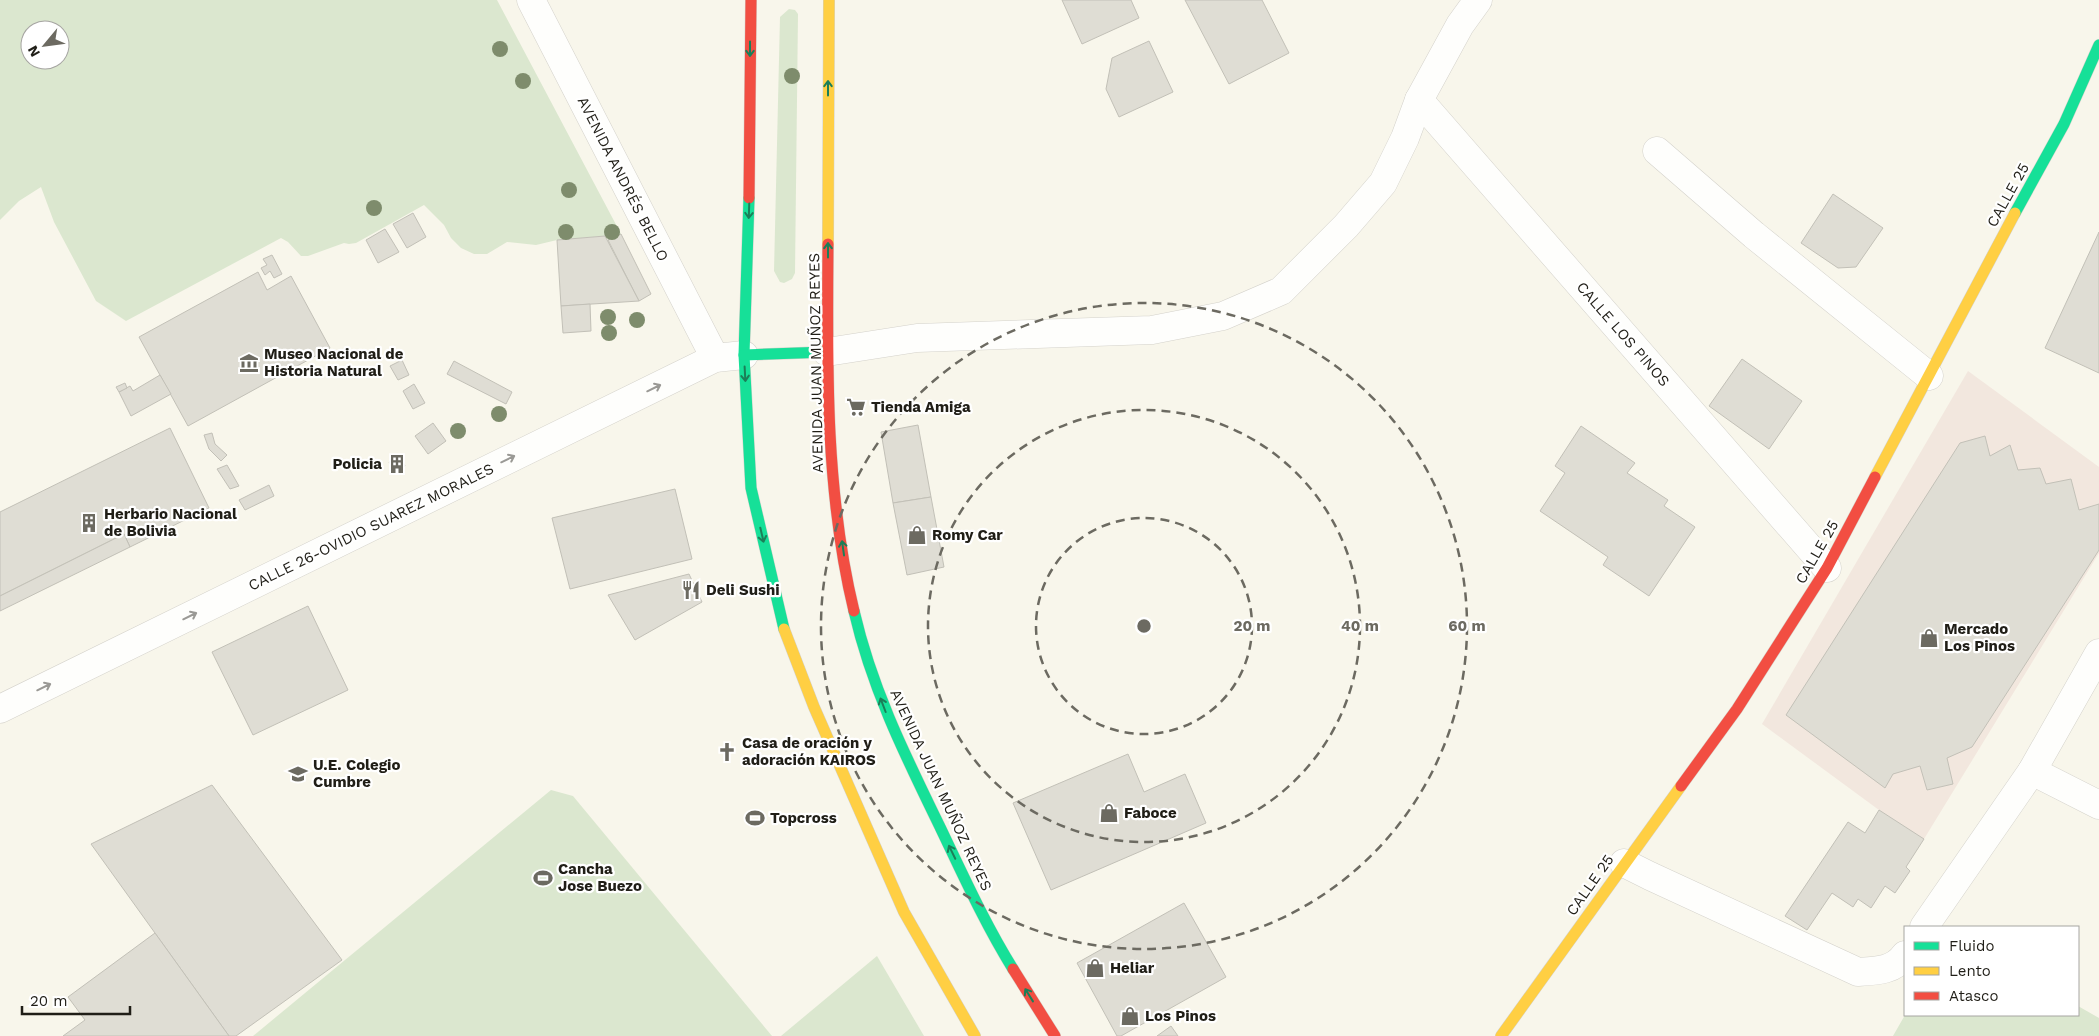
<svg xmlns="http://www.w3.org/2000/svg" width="2099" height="1036" viewBox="0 0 2099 1036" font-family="'Work Sans',sans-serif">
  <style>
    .commercial { fill: #f2e7de }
    .green { fill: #dbe7cf; fill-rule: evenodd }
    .building { fill: #dfddd4; stroke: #c2c0b7 }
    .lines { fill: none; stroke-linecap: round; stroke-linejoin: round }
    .street-casing { stroke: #d4d2cb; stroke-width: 29 }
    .fast-casing { stroke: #d4d2cb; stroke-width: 12 }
    .slow-casing { stroke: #d4d2cb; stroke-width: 12 }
    .jam-casing { stroke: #d4d2cb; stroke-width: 12 }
    .street { stroke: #fefefc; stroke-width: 28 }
    .fast { stroke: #16e098; stroke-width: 11 }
    .slow { stroke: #ffcf43; stroke-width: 11 }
    .jam { stroke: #f24e42; stroke-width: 11 }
    .tree { fill: #7e8c6c }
    .oneway { stroke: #1b7f58 }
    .oneway2 { stroke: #9a9995 }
    .ring { fill: none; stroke: #6c6a61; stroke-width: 2.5; stroke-dasharray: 9 6 }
    .labels { text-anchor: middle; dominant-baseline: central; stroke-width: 4.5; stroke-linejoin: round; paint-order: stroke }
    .street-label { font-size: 15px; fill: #201e17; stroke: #fff }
    .poi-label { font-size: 15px; font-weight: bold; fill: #201e17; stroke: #fff; text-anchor: start }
    .centre { fill: #6c6a61; stroke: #fff; stroke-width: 2.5 }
    .ring-label { font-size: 15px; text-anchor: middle; font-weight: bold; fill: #6c6a61; stroke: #fff; stroke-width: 4.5; stroke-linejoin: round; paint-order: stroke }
  </style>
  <rect width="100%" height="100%" fill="#f8f6eb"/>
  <polygon class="commercial" points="1968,371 2099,467 2099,553 1924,839 1879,810 1762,724"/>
  <g class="green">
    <path d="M0,0H497L621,234L608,240L605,236L557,240L536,245L507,242L487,254H474L461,248L451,238L444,225L424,205L356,243L349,244L344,243L308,256H301L288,242L281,238L126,321L96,301L54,222L41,187L19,201L0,220ZM30,30H60V60H30Z"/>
    <polygon points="789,9 795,10 798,14 795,273 792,279 784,283 780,282 774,271 780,17"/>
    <polygon points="551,790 573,796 772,1036 253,1036"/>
    <polygon points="877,956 924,1036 781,1036"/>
    <polygon points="2078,1006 2099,1018 2099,1036 1893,1036 1905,1015 2078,1015"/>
  </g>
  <g class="building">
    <polygon points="1062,0 1131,0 1139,18 1082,44"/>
    <polygon points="1185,0 1262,0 1289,53 1229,84"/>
    <polygon points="1149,41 1173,92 1119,117 1106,89 1112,58"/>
    <polygon points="1833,194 1883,228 1856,267 1838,268 1801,243"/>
    <polygon points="413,213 426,237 407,248 393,224"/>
    <polygon points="385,229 399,252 378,263 366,240"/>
    <polygon points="2099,232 2099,373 2045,348"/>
    <polygon points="621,234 651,294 639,301 608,240"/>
    <polygon points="605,236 639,301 561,306 557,240"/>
    <polygon points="272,255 282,274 274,278 270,271 265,275 261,268 267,265 263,259"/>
    <polygon points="258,272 267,290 291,276 330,348 188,426 139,337"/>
    <polygon points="590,304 591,331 563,333 561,306"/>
    <polygon points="1742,359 1802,401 1769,449 1709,406"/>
    <polygon points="402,360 409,375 398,380 390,366"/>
    <polygon points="454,361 512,392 506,404 447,374"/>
    <polygon points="160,375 171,394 131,416 119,392 130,386 133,391"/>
    <polygon points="125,383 127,388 119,392 116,387"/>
    <polygon points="414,384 425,403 413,409 403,391"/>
    <polygon points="433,423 446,441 428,454 415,436"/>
    <polygon points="918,425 931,497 893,503 881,432"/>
    <polygon points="1581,426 1635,463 1627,473 1668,500 1664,506 1695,527 1649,596 1603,565 1608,557 1540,511 1565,473 1555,466"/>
    <polygon points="170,428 209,508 130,547 124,534 0,596 0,512"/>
    <polygon points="212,433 215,444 227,455 221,461 209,449 204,435"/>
    <polygon points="1985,436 1990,456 2010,445 2018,470 2040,468 2046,484 2071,479 2079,510 2099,504 2099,550 1972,747 1947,758 1953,784 1927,790 1920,766 1893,774 1885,788 1786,715 1960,443"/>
    <polygon points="399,455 405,466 395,472 389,462"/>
    <polygon points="227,465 239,486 230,489 217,469"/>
    <polygon points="269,485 274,496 245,510 239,500"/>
    <polygon points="675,489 692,559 570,589 552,518"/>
    <polygon points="931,497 944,567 907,575 893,503"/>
    <polygon points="124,534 130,547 0,611 0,596"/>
    <polygon points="689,574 702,602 635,640 608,595"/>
    <polygon points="308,606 348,690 253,735 212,652"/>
    <polygon points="1128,754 1144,792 1185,774 1206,823 1051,890 1013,803"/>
    <polygon points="212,785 342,960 236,1036 229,1036 91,844"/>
    <polygon points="1879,810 1924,839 1906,867 1910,871 1895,893 1885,886 1871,908 1858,899 1853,907 1832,893 1807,930 1785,916 1848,822 1865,833"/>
    <polygon points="1184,903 1226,977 1121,1036 1117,1036 1077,963"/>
    <polygon points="155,933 229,1036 63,1036 85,1020 68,997"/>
    <polygon points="1171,1026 1178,1036 1157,1036"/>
  </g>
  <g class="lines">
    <g class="street-casing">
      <g id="street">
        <polyline points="531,0 715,358"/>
        <polyline points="1419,100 1827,568"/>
        <polyline points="1657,151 1754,235 1929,376"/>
        <polyline points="827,352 917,338 1152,330 1223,316 1281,291 1346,226 1383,183 1405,138 1419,100 1460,25 1478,0"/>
        <polyline points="0,709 715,358 744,355"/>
        <polyline points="2032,771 2099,805"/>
        <path d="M1624,863L1650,876L1858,972C1875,971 1894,971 1905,955"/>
        <polyline points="1924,927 2032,771 2099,653"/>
      </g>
    </g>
    <g class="fast-casing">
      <g id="fast">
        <polyline points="749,198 744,355 751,488 784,629"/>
        <polyline points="2015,213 2064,124 2099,45"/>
        <polyline points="744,355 827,352"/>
        <path d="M854,611C872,689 905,755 940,827C963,875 985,924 1013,969"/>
      </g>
    </g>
    <g class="slow-casing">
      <g id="slow">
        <polyline points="828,244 829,0"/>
        <polyline points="1875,477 2015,213"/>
        <polyline points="784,629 814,707 904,912 975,1036"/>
        <polyline points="1501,1036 1681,786"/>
      </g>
    </g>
    <g class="jam-casing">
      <g id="jam">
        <polyline points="749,198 751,0"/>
        <path d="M828,244C827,366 825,492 854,611"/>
        <polyline points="1681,786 1737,709 1827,568 1875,477"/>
        <polyline points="1013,969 1055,1036"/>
      </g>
    </g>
    <use href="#street" class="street"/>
    <use href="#fast" class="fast"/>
    <use href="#slow" class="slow"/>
    <use href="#jam" class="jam"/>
  </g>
  <g class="tree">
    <circle cx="500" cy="49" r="8"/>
    <circle cx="792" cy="76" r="8"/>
    <circle cx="523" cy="81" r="8"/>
    <circle cx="569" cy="190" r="8"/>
    <circle cx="374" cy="208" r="8"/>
    <circle cx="566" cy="232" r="8"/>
    <circle cx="612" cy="232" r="8"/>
    <circle cx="608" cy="317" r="8"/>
    <circle cx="637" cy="320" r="8"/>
    <circle cx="609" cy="333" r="8"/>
    <circle cx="499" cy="414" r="8"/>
    <circle cx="458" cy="431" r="8"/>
  </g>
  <defs><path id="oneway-shaft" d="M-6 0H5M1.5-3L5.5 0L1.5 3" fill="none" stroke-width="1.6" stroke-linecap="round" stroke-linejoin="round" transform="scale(1.25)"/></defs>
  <g class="oneway">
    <use href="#oneway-shaft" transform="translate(750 49) rotate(90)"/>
    <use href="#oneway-shaft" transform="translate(828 88) rotate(-90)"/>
    <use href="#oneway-shaft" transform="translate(749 211) rotate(92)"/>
    <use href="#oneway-shaft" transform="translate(828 250) rotate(-90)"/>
    <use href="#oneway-shaft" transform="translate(745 374) rotate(87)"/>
    <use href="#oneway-shaft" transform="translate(762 535) rotate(77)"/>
    <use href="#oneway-shaft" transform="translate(843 548) rotate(-98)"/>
    <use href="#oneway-shaft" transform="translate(883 705) rotate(-111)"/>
    <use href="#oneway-shaft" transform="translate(952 852) rotate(-116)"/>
    <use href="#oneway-shaft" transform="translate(1029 995) rotate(-122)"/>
  </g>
  <g class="oneway2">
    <use href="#oneway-shaft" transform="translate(654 388) rotate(-26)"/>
    <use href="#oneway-shaft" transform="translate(508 459) rotate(-26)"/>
    <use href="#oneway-shaft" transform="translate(190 616) rotate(-26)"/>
    <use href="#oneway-shaft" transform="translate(44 687) rotate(-26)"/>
  </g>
  <g class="ring">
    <circle cx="1144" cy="626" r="108"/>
    <circle cx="1144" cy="626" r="216"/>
    <circle cx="1144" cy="626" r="323"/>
  </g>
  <defs>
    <g id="museum-bare" transform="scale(1.5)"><path d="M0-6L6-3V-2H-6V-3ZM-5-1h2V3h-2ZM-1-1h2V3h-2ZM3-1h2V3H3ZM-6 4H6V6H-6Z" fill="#6c6a61" stroke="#fff" stroke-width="2.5" paint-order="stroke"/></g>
    <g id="supermarket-bare" transform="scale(1.5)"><path d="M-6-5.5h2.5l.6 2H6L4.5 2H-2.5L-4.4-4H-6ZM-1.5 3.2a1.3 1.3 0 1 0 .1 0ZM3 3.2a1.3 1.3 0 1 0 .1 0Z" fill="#6c6a61" stroke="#fff" stroke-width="2.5" paint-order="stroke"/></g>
    <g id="building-bare" transform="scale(1.5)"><path d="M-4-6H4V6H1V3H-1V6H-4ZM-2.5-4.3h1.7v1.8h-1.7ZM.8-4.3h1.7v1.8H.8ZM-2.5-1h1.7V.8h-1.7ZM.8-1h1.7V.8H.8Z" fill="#6c6a61" stroke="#fff" stroke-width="2.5" paint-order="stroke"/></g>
    <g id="shop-bare" transform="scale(1.5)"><path d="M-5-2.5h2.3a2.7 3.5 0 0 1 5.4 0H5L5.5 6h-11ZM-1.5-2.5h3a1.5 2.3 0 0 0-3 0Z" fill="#6c6a61" stroke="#fff" stroke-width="2.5" paint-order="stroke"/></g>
    <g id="restaurant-bare" transform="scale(1.5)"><path d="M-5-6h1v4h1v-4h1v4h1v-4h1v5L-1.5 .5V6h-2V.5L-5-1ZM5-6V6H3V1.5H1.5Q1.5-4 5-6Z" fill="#6c6a61" stroke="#fff" stroke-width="2.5" paint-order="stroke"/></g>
    <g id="church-bare" transform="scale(1.5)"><path d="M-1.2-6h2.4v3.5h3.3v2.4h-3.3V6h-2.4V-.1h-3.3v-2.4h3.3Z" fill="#6c6a61" stroke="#fff" stroke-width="2.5" paint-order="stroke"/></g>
    <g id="school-bare" transform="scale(1.5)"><path d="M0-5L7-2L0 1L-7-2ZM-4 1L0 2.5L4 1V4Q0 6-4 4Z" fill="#6c6a61" stroke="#fff" stroke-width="2.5" paint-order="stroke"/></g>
    <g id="stadium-bare" transform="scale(1.5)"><path d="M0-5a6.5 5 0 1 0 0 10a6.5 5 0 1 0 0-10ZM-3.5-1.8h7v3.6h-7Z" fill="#6c6a61" stroke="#fff" stroke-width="2.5" paint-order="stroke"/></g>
  </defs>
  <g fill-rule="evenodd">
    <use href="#museum-bare" x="249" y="363"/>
    <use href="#supermarket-bare" x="856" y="407"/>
    <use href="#building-bare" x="397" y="464"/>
    <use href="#building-bare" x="89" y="523"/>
    <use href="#shop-bare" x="917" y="535"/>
    <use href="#restaurant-bare" x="691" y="590"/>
    <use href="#shop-bare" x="1929" y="638"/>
    <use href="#church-bare" x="727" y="752"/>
    <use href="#school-bare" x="298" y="774"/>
    <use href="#shop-bare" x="1109" y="813"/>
    <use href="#stadium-bare" x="755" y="818"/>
    <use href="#stadium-bare" x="543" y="878"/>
    <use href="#shop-bare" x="1095" y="968"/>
    <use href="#shop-bare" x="1130" y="1016"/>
  </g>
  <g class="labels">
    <g class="street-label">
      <text transform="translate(623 179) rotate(63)">AVENIDA ANDRÉS BELLO</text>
      <text transform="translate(2008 195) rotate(-61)">CALLE 25</text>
      <text transform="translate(1623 334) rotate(49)">CALLE LOS PINOS</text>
      <text transform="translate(816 363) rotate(-91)">AVENIDA JUAN MUÑOZ REYES</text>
      <text transform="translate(371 527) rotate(-26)">CALLE 26-OVIDIO SUAREZ MORALES</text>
      <text transform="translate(1817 552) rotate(-60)">CALLE 25</text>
      <text transform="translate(941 790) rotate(65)">AVENIDA JUAN MUÑOZ REYES</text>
      <text transform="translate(1590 885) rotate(-55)">CALLE 25</text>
    </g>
    <g class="poi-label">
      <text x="264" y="354">Museo Nacional de<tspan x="264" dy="17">Historia Natural</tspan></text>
      <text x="871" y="407">Tienda Amiga</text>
      <text x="382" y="464" text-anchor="end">Policia</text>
      <text x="104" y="514">Herbario Nacional<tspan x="104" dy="17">de Bolivia</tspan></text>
      <text x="932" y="535">Romy Car</text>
      <text x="706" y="590">Deli Sushi</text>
      <text x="1944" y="629">Mercado<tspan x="1944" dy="17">Los Pinos</tspan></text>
      <text x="742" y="743">Casa de oración y<tspan x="742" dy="17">adoración KAIROS</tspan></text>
      <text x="313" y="765">U.E. Colegio<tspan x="313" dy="17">Cumbre</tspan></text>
      <text x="1124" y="813">Faboce</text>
      <text x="770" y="818">Topcross</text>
      <text x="558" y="869">Cancha<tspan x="558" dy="17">Jose Buezo</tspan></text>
      <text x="1110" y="968">Heliar</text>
      <text x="1145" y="1016">Los Pinos</text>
    </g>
  </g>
  <circle cx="1144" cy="626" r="8" class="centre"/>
  <g class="ring-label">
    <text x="1252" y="631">20 m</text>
    <text x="1360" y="631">40 m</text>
    <text x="1467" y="631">60 m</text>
  </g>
  <rect x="1904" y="926" width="175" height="90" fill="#ffffff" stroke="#a6a5a2"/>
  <rect x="1914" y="942" width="25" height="8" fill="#16e098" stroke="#a6a5a2"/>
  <text x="1949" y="951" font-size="15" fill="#201e17">Fluido</text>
  <rect x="1914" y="967" width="25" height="8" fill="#ffcf43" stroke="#a6a5a2"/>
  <text x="1949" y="976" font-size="15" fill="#201e17">Lento</text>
  <rect x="1914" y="992" width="25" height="8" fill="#f24e42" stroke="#a6a5a2"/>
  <text x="1949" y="1001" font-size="15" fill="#201e17">Atasco</text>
  <g transform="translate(45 45) rotate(241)"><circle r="24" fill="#ffffff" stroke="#a6a5a2"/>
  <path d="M0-4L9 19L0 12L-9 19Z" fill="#6c6a61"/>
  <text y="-8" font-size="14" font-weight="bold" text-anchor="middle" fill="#201e17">N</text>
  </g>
  <path d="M22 1006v8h108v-8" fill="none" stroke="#201e17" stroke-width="2.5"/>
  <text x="30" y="1006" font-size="15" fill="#201e17" stroke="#ffffff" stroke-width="4" paint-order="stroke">20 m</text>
</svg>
